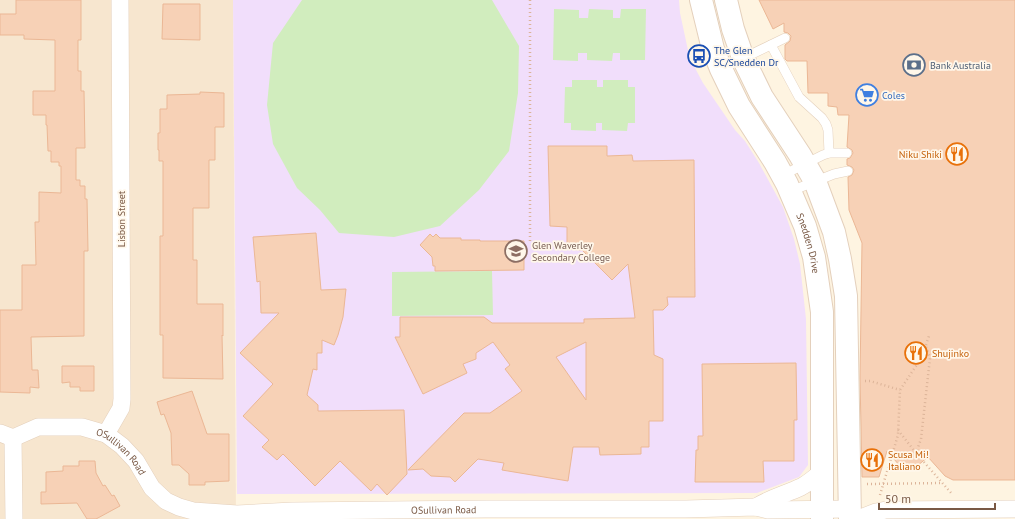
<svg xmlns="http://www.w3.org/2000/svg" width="1015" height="519" viewBox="0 0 1015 519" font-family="'PT Sans',sans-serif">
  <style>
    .residential { fill: #f7e6cf }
    .education { fill: #f1defb }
    .green { fill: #d1edbe }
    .building { fill: #f7d1b6; stroke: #ebb795; fill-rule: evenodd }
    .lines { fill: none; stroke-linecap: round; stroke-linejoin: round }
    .service-casing { stroke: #e4d0bc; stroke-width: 10 }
    .minor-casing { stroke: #e4d0bc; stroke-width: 18 }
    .tertiary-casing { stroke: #e4d0bc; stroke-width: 24 }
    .path { stroke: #dcb499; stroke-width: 2.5; stroke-dasharray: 1 3; stroke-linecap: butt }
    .service { stroke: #fff; stroke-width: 9 }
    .minor { stroke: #fff; stroke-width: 17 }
    .tertiary { stroke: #fff; stroke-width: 22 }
    .labels { text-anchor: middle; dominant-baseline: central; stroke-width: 3.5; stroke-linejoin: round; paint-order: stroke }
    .transit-label { font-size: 10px; fill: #164399; stroke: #fff7ea; text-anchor: start }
    .service-label { font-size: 10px; fill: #4e5e75; stroke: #fff7ea; text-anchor: start }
    .shop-label { font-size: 10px; fill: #366cbe; stroke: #fff7ea; text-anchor: start }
    .food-label { font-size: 10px; fill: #c56008; stroke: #fff7ea; text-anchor: start }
    .street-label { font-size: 10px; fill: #795945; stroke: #fff7ea }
    .education-label { font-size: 10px; fill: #785e54; stroke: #fff7ea; text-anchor: start }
  </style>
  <rect width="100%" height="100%" fill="#fef4e1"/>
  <polygon class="residential" points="0,0 233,0 236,519 0,519"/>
  <polygon class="education" points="233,0 679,0 680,13 689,55 695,68 703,83 735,130 745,141 759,163 783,207 794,239 800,264 806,319 808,465 799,477 757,493 237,494"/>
  <g class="green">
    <polygon points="302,0 492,0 519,46 518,93 509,151 479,190 440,226 394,237 339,233 320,210 297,188 273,144 267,105 273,43"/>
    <polygon points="554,9 579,10 579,18 588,18 589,9 613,10 613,18 620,18 621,9 646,9 645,60 620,60 620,53 613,53 612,61 587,60 587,53 578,53 578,61 553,60"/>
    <polygon points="572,80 597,80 597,87 603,87 603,80 628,80 628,87 635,87 635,123 628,123 627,131 602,130 602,123 596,123 596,131 571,130 571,123 564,123 565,87 572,87"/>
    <polygon points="492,271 493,315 392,316 392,272"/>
  </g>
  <g class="building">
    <polygon points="16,0 81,0 81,40 78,40 78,71 81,71 81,91 84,91 85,148 76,148 76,180 80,180 80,186 85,186 85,199 87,199 88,251 84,251 84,336 31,337 32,370 38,370 39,388 30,387 30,393 0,392 0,310 22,310 22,265 36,265 35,222 39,222 39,192 61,193 61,166 59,166 59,162 51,162 51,151 48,151 47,125 46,125 46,115 33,115 33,91 55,91 55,40 24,39 24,35 0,35 0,14 16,14"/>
    <polygon points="759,0 1015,0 1015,480 953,480 945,476 928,457 917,466 905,468 900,466 887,451 879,477 862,477 860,378 862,243 849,210 848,177 852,175 854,170 852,167 847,165 847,159 850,158 853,153 852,150 847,147 849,115 838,115 837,107 828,106 828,93 808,93 807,61 787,61 785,59 785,45 790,41 791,36 788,33 784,32 784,23 773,29"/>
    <polygon points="163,4 200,4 200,40 162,39"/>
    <polygon points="200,92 224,93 224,127 215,127 215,160 209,160 209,208 193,208 193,260 197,260 197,304 223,304 223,336 222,335 223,379 163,378 163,335 160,335 160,236 163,236 163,161 159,161 159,150 158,150 158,133 160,133 160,109 167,109 167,95 200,94"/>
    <path d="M548,146H607V156L632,155L633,161L694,160L695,297H667L668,305L663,310H653L654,355L663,359V421H649V447H641V454L600,455L599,447H573L568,481L502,470L504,463L478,459L455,482L450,477L431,476L423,469L408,470L464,413H490L522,391L505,369L510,365L493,342L476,353V359L463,364L467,373L423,394L395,337H400V317H484L492,323H584V319L635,318L628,264L612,280L582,250L567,249V227L550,226ZM586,342V400L556,357Z"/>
    <polygon points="316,233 321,290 346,289 343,317 338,335 334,345 322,340 322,353 317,353 317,370 313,369 307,395 318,405 318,411 404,410 407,474 387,495 377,484 371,491 340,461 315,486 283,454 277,460 262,447 269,440 243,416 273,384 240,353 279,313 261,313 260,281 257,282 253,237"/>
    <polygon points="430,234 433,237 436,234 440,238 461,238 461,240 480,240 480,241 524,241 524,270 435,271 435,266 433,266 432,257 420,245"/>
    <polygon points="796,363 797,420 794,420 794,461 763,461 764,482 695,482 696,450 698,450 698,436 703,436 702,364"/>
    <polygon points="62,366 94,366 94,391 80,391 80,387 70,387 70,382 62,383"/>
    <polygon points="192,391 207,434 229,434 229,481 205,482 205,485 189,485 189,474 179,465 172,465 171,433 164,414 161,415 157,402"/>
    <polygon points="79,461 95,461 96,473 103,486 105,485 112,496 114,495 120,506 96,519 87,519 77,503 41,504 41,492 46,492 46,472 63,471 63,466 79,466"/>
  </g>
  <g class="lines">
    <g class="service-casing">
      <g id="service">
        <polyline points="771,45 799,97 822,118 826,124 828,130 829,153"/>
        <polyline points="721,69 785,38"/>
        <polyline points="783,175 823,155 829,153 847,153"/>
        <polyline points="791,191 834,174 848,171"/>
      </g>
    </g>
    <g class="minor-casing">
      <g id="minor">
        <path id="s1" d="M0,433L13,438L38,427H82L106,434L122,446L136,461L152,488L166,501L179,507L193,511L237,514L292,511L486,509H686L756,507L768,510L850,509"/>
        <polyline points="106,434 121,408 122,399 120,0"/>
        <polyline points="13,438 14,519"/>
        <path d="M756,507C770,498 786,494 801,487C809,483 815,477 822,472"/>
        <polyline points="858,519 876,512 886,510 1015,509"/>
      </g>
    </g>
    <g class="tertiary-casing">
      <g id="tertiary">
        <path id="s2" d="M701,0L713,49L721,69L739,106L775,162L787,184L805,226L814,257L822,312V519"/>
        <polyline points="726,0 733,29 743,58 762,97 800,155 815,181 834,232 840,259 846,296 850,519"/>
      </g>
    </g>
    <g class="path">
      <polyline points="530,241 530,0"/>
      <polyline points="926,347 930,358 921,439 916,453 952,494"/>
      <polyline points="865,381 870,381 900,390"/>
      <polyline points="898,430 916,453"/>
      <polyline points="867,484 942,483"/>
      <polyline points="880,495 898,435 900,390 922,357 929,336"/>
    </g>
    <use href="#service" class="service"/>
    <use href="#minor" class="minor"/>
    <use href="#tertiary" class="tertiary"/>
  </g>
  <defs>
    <g id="bus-ring" transform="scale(1.15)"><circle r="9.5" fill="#fff7ea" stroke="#1a4fb4" stroke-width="1.5"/><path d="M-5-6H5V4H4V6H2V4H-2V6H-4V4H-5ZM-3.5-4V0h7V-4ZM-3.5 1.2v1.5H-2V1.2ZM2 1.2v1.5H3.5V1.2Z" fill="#1a4fb4"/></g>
    <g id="bank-ring" transform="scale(1.15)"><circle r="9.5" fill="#fff7ea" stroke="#5c6f8a" stroke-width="1.5"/><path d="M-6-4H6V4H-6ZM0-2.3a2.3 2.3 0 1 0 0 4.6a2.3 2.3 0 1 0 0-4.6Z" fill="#5c6f8a"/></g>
    <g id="supermarket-ring" transform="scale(1.15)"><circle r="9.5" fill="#fff7ea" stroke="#3f7fe0" stroke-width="1.5"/><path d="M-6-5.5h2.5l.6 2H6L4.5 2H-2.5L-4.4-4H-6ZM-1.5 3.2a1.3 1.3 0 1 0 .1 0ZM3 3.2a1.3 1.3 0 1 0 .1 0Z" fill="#3f7fe0"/></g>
    <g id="restaurant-ring" transform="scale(1.15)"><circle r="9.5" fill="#fff7ea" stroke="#e8710a" stroke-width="1.5"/><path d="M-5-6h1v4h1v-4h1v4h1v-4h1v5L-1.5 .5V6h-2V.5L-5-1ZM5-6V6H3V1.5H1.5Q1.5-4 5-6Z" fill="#e8710a"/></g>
    <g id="school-ring" transform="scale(1.15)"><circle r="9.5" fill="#fff7ea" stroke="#8d6e63" stroke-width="1.5"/><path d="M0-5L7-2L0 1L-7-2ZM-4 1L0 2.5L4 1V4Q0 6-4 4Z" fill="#8d6e63"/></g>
  </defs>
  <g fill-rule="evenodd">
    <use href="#bus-ring" x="699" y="56"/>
    <use href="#bank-ring" x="914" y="65"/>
    <use href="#supermarket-ring" x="867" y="95"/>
    <use href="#restaurant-ring" x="957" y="154"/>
    <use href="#school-ring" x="516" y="251"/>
    <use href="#restaurant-ring" x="916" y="353"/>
    <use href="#restaurant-ring" x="872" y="460"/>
  </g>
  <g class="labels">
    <g class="transit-label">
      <text x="714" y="50">The Glen<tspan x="714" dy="12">SC/Snedden Dr</tspan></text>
    </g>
    <g class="service-label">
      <text x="930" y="65">Bank Australia</text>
    </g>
    <g class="shop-label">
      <text x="882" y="95">Coles</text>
    </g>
    <g class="food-label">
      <text x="942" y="154" text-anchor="end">Niku Shiki</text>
      <text x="932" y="353">Shujinko</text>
      <text x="888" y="454">Scusa Mi!<tspan x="888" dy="12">Italiano</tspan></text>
    </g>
    <g class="street-label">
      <text transform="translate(121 219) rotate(-90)">Lisbon Street</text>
      <text stroke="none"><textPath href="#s2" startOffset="268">Snedden Drive</textPath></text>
      <text stroke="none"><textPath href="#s1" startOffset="133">OSullivan Road</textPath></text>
      <text stroke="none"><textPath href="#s1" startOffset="481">OSullivan Road</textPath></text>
    </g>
    <g class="education-label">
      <text x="532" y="245">Glen Waverley<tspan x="532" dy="12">Secondary College</tspan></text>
    </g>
  </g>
  <path d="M879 503v6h116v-6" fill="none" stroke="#795945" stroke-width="2"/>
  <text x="885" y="503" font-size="12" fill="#795945" stroke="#fff7ea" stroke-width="3" paint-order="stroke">50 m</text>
</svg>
